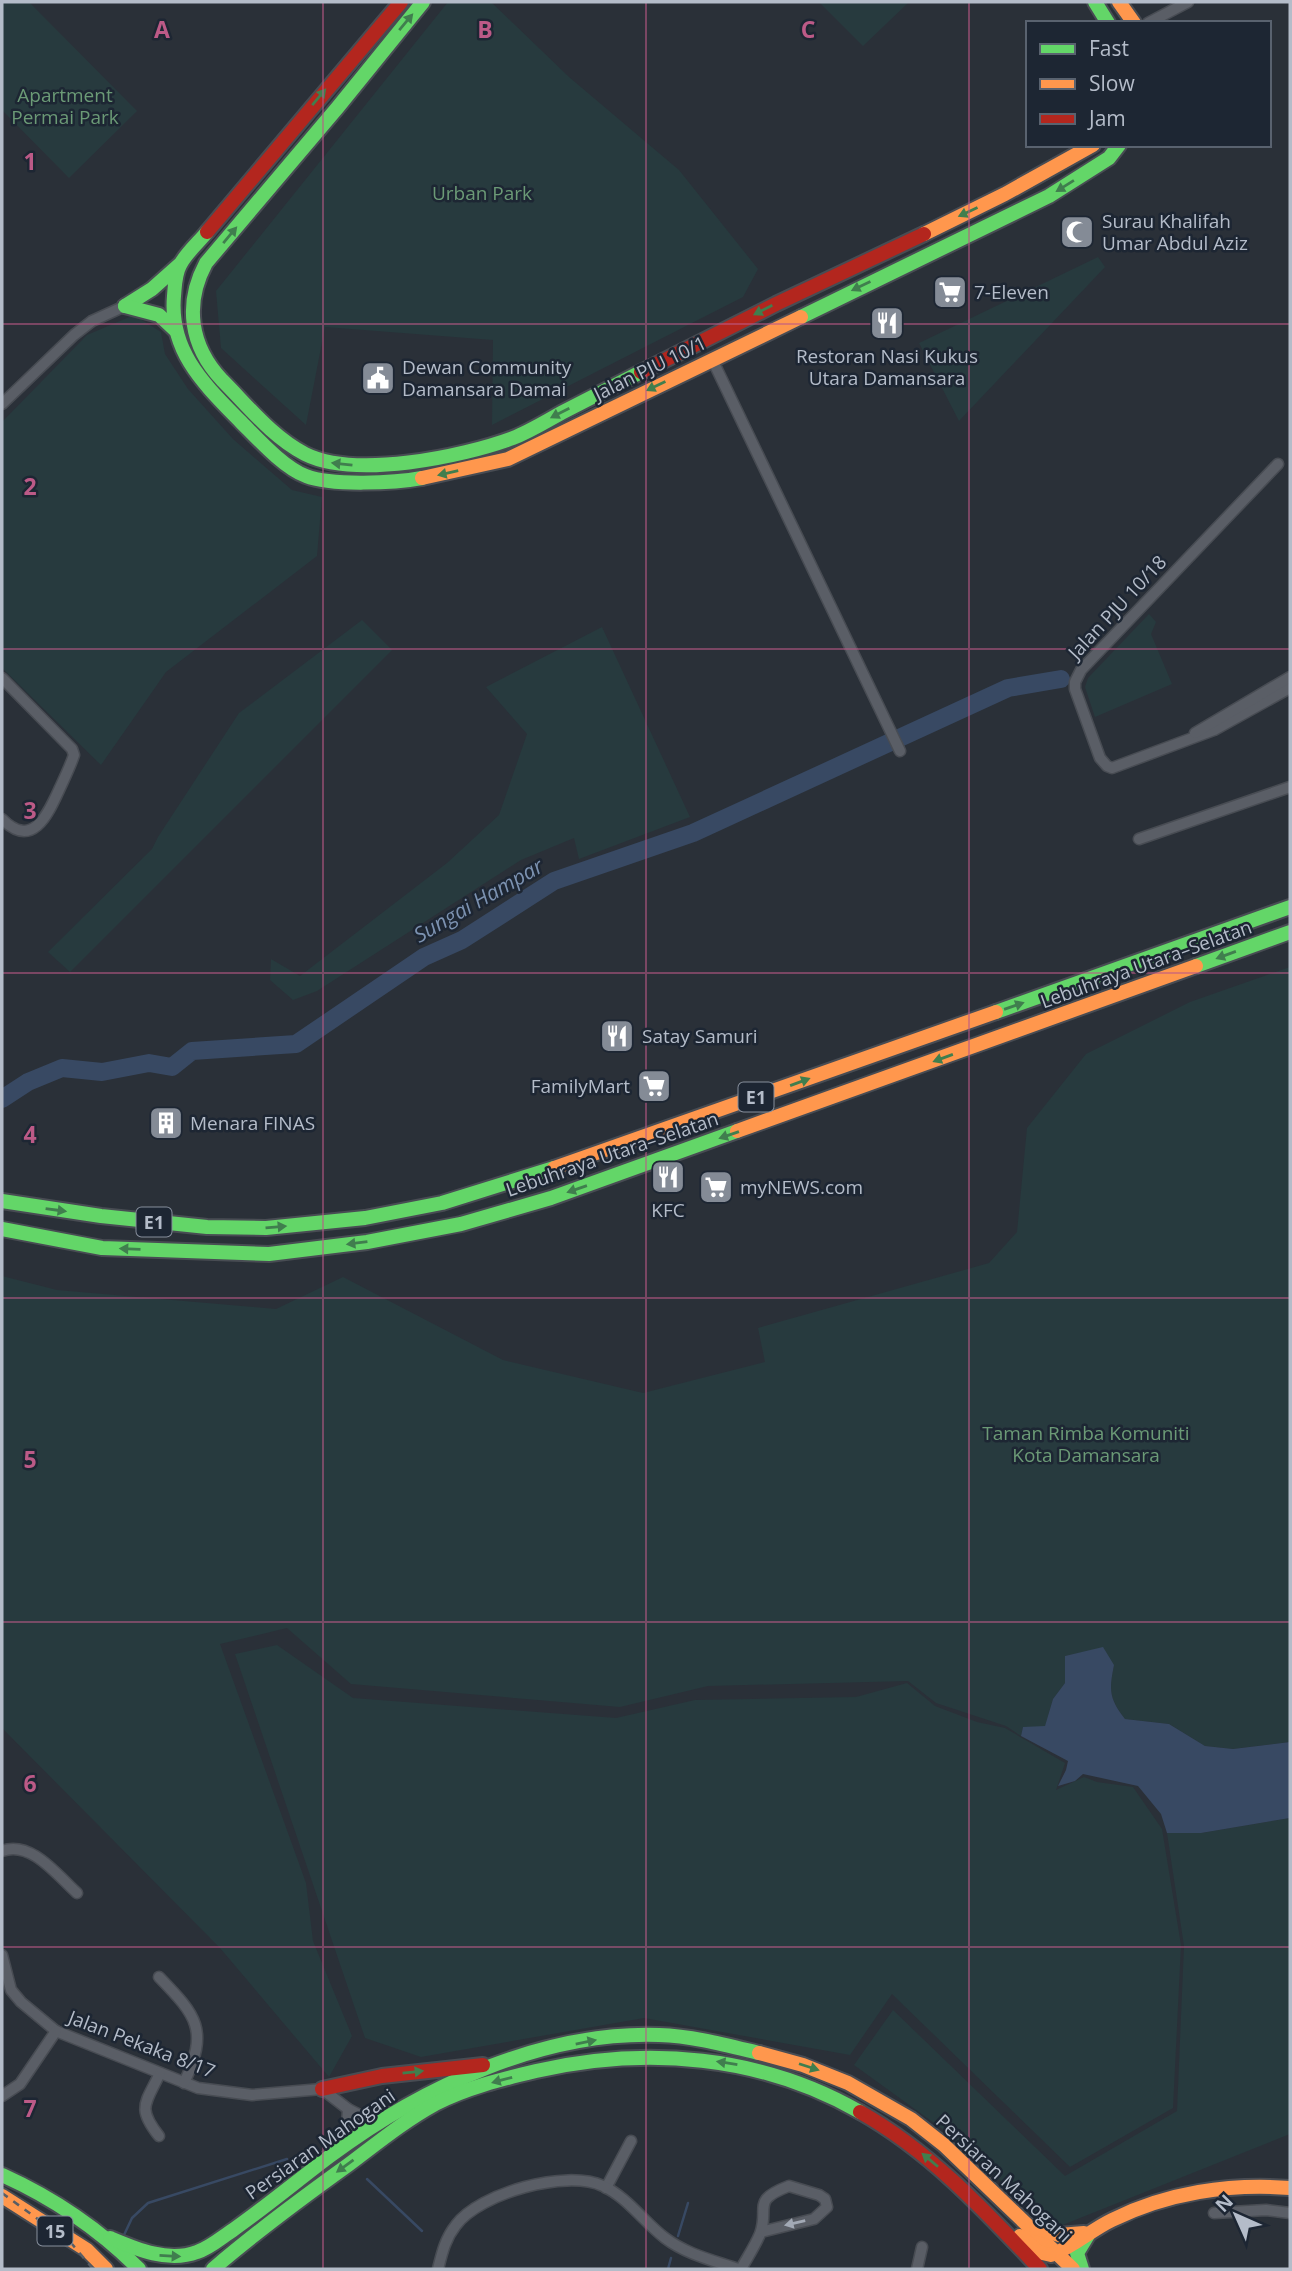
<svg xmlns="http://www.w3.org/2000/svg" width="1292" height="2271" viewBox="0 0 1292 2271" font-family="'Open Sans',sans-serif">
  <style>
    .green { fill: #273a3e }
    .water { fill: #384963 }
    .lines { fill: none; stroke-linecap: round; stroke-linejoin: round }
    .stream { stroke: #384963; stroke-width: 2.5 }
    .river { stroke: #384963; stroke-width: 18 }
    .street-casing { stroke: #484c53; stroke-width: 13 }
    .fast-casing { stroke: #484c53; stroke-width: 18 }
    .slow-casing { stroke: #484c53; stroke-width: 18 }
    .jam-casing { stroke: #484c53; stroke-width: 18 }
    .street { stroke: #5a5e66; stroke-width: 10 }
    .fast { stroke: #63d668; stroke-width: 14 }
    .slow { stroke: #ff974d; stroke-width: 14 }
    .jam { stroke: #b3261e; stroke-width: 14 }
    .rail { stroke: #595d64; stroke-width: 2.5; stroke-dasharray: 7 7; stroke-linecap: butt }
    .oneway { fill: #407e4e }
    .oneway2 { fill: #a2a9b5 }
    .grid { fill: none; stroke: #bc5a87; stroke-width: 2; stroke-opacity: 0.55 }
    .labels { text-anchor: middle; dominant-baseline: central; stroke-width: 5; stroke-linejoin: round; paint-order: stroke }
    .shield { fill: #1d2633; stroke: #878f9c; stroke-width: 2 }
    .shield-label { font-size: 18px; font-weight: bold; fill: #b4bcc9 }
    .park-label { font-size: 19px; fill: #6b9a76; stroke: #1d2633 }
    .poi-label { font-size: 19px; fill: #b4bcc9; stroke: #1d2633; text-anchor: start }
    .street-label { font-size: 19px; fill: #b4bcc9; stroke: #1d2633 }
    .water-label { font-size: 21px; font-style: italic; fill: #7c92b1; stroke: #1d2633 }
    .grid-label { font-size: 23px; text-anchor: middle; font-weight: bold; fill: #bc5a87; stroke: #1d2633; stroke-width: 5; stroke-linejoin: round; paint-order: stroke }
  </style>
  <rect width="100%" height="100%" fill="#2a3038"/>
  <g class="green">
    <polygon points="2,2 29,2 137,111 69,178 2,110"/>
    <polygon points="448,2 491,2 569,77 679,170 758,269 743,297 492,425 493,340 325,327 306,425 221,348 216,291"/>
    <polygon points="819,2 909,2 863,46"/>
    <polygon points="1098,257 1105,267 959,421 919,343"/>
    <polygon points="134,315 161,332 165,354 188,389 233,439 292,490 322,497 317,556 166,672 101,765 2,668 2,422 87,335"/>
    <polygon points="1149,614 1156,622 1151,634 1172,684 1095,717 1085,687 1088,678"/>
    <polygon points="362,620 392,650 70,972 48,952 152,849 158,837 239,713"/>
    <polygon points="602,627 690,817 579,859 574,838 521,860 317,991 293,1000 270,980 271,959 300,976 447,863 499,815 527,734 486,687"/>
    <path d="M1290,967V1742L1233,1749L1205,1746L1169,1724L1125,1719C1109,1698 1109,1691 1114,1665L1084,1652L1065,1656V1683L1053,1699L1045,1727H1023L1021,1736L1006,1726L936,1703L908,1681L708,1686L620,1707L351,1684L287,1628L220,1644L306,1883L313,1941L352,2036L329,2077L220,1948L2,1728V1276L57,1290L276,1309L343,1277L503,1360L643,1393L765,1362L758,1328L989,1263L1017,1232L1027,1128L1086,1054L1190,1002Z"/>
    <polygon points="277,1645 353,1698 616,1718 695,1700 856,1697 907,1683 935,1706 977,1722 1005,1728 1065,1763 1056,1790 1084,1777 1097,1782 1133,1787 1162,1829 1181,1945 1173,2108 1070,2167 892,1994 850,2055 644,2018 421,2057 365,2038 235,1654"/>
    <polygon points="1290,1818 1290,2134 1055,2228 941,2128 854,2065 893,2010 1065,2176 1177,2111 1184,1946 1167,1833 1201,1833"/>
  </g>
  <path class="water" d="M1103,1647L1114,1665C1109,1691 1109,1698 1125,1719L1169,1724L1205,1746L1233,1749L1290,1742V1818L1201,1833H1167L1161,1814L1138,1786L1083,1774L1075,1781L1058,1786L1066,1770L1068,1761L1021,1736L1023,1727L1045,1726L1053,1699L1065,1683V1656Z"/>
  <g class="lines">
    <g class="stream">
      <polyline points="367,2179 422,2231"/>
      <polyline points="124,2235 132,2218 148,2203 287,2159"/>
      <polyline points="678,2236 688,2203"/>
      <polyline points="668,2269 671,2258"/>
    </g>
    <polyline class="river" points="2,1099 28,1082 62,1068 102,1072 149,1063 172,1067 192,1051 296,1044 424,957 462,940 554,881 693,833 1008,688 1061,679"/>
    <g class="street-casing">
      <g id="street">
        <polyline points="1148,23 1188,2"/>
        <polyline points="712,359 900,751"/>
        <polyline points="2,404 74,335 92,321 125,306"/>
        <polyline points="1278,464 1081,670 1075,682 1075,689 1100,758 1107,766 1112,768 1214,730 1290,688"/>
        <path d="M2,678L72,749L74,755C70,767 64,779 59,790C47,816 32,849 2,819"/>
        <polyline points="1195,733 1290,677"/>
        <polyline points="1139,839 1290,787"/>
        <path d="M2,1851C31,1840 57,1875 77,1893"/>
        <polyline points="2,1955 11,1990 21,2002 56,2031 198,2088 252,2095 322,2089 348,2109 379,2125"/>
        <path d="M159,1977C197,2016 209,2030 184,2083"/>
        <polyline points="2,2096 20,2084 56,2031"/>
        <path d="M159,2136C136,2107 146,2103 160,2073"/>
        <polyline points="346,2146 348,2109"/>
        <polyline points="606,2188 631,2141"/>
        <polyline points="1214,2213 1266,2210 1290,2213"/>
        <path d="M438,2269C442,2253 445,2239 456,2225C480,2193 566,2169 603,2186C627,2197 644,2222 665,2238C686,2254 712,2260 738,2269"/>
        <path d="M741,2269C747,2258 755,2246 760,2234C770,2207 750,2201 789,2186L819,2195L825,2199L827,2207L814,2219L761,2232"/>
        <polyline points="917,2269 922,2247"/>
      </g>
    </g>
    <g class="fast-casing">
      <g id="fast">
        <path d="M423,2L338,107L206,263C184,304 190,346 222,380C248,406 272,437 305,454C355,479 462,457 513,438C531,431 548,420 565,411C590,398 616,385 641,372"/>
        <polyline points="1095,2 1108,23"/>
        <path d="M207,232C199,242 186,253 180,265C175,274 175,285 174,296C169,352 205,385 241,422C258,439 284,468 306,476C331,486 395,483 422,478"/>
        <polyline points="125,306 152,289 179,265"/>
        <polyline points="125,306 159,315 175,330"/>
        <polyline points="801,317 1049,196 1109,158 1119,145"/>
        <polyline points="1196,966 1290,932"/>
        <polyline points="996,1012 1290,907"/>
        <polyline points="2,1201 101,1216 207,1227 266,1228 365,1218 442,1203 554,1168"/>
        <polyline points="2,1229 102,1248 269,1254 367,1242 461,1224 551,1198 737,1131"/>
        <path d="M2,2175C53,2198 99,2229 139,2269"/>
        <path d="M110,2238C136,2249 168,2263 197,2252C210,2248 222,2237 233,2230C267,2206 298,2180 330,2156C422,2087 543,2031 659,2035C693,2036 726,2045 759,2053"/>
        <path d="M213,2269C256,2232 302,2198 348,2165C376,2144 404,2121 435,2104C466,2088 502,2079 536,2071C646,2046 761,2055 860,2112"/>
        <polyline points="1082,2269 1077,2253 1088,2235"/>
      </g>
    </g>
    <g class="slow-casing">
      <g id="slow">
        <polyline points="1119,2 1134,23"/>
        <polyline points="924,234 1005,194 1093,145"/>
        <polyline points="422,478 508,459 801,317"/>
        <polyline points="737,1131 1196,966"/>
        <polyline points="554,1168 996,1012"/>
        <polyline points="759,2053 803,2065 848,2083 911,2119 944,2145 1073,2269"/>
        <polyline points="2,2196 87,2250 106,2269"/>
        <polyline points="1036,2228 1059,2235 1084,2233"/>
        <path d="M1020,2236L1038,2252L1051,2255C1073,2247 1091,2230 1112,2220C1166,2193 1230,2183 1290,2188"/>
      </g>
    </g>
    <g class="jam-casing">
      <g id="jam">
        <polyline points="207,232 401,2"/>
        <polyline points="641,372 776,304 924,234"/>
        <polyline points="322,2089 382,2076 483,2065"/>
        <path d="M860,2112C931,2152 985,2211 1040,2269"/>
      </g>
    </g>
    <use href="#street" class="street"/>
    <use href="#fast" class="fast"/>
    <use href="#slow" class="slow"/>
    <use href="#jam" class="jam"/>
    <polyline class="rail" points="2,2193 72,2244 93,2269"/>
  </g>
  <defs><path id="oneway-solid" d="M-6-.8H1V-3.2L6.5 0L1 3.2V.8H-6Z" transform="scale(1.75)"/></defs>
  <g class="oneway">
    <use href="#oneway-solid" transform="translate(406 22) rotate(-50)"/>
    <use href="#oneway-solid" transform="translate(319 97) rotate(-50)"/>
    <use href="#oneway-solid" transform="translate(1065 186) rotate(148)"/>
    <use href="#oneway-solid" transform="translate(968 212) rotate(155)"/>
    <use href="#oneway-solid" transform="translate(230 235) rotate(-50)"/>
    <use href="#oneway-solid" transform="translate(861 286) rotate(154)"/>
    <use href="#oneway-solid" transform="translate(763 310) rotate(153)"/>
    <use href="#oneway-solid" transform="translate(656 386) rotate(154)"/>
    <use href="#oneway-solid" transform="translate(560 413) rotate(153)"/>
    <use href="#oneway-solid" transform="translate(342 464) rotate(-174)"/>
    <use href="#oneway-solid" transform="translate(448 473) rotate(167)"/>
    <use href="#oneway-solid" transform="translate(1226 955) rotate(160)"/>
    <use href="#oneway-solid" transform="translate(1014 1006) rotate(-19)"/>
    <use href="#oneway-solid" transform="translate(943 1058) rotate(160)"/>
    <use href="#oneway-solid" transform="translate(800 1082) rotate(-20)"/>
    <use href="#oneway-solid" transform="translate(729 1135) rotate(161)"/>
    <use href="#oneway-solid" transform="translate(577 1189) rotate(161)"/>
    <use href="#oneway-solid" transform="translate(56 1210) rotate(8)"/>
    <use href="#oneway-solid" transform="translate(276 1227) rotate(-5)"/>
    <use href="#oneway-solid" transform="translate(357 1243) rotate(173)"/>
    <use href="#oneway-solid" transform="translate(130 1249) rotate(-178)"/>
    <use href="#oneway-solid" transform="translate(586 2042) rotate(-11)"/>
    <use href="#oneway-solid" transform="translate(727 2063) rotate(-171)"/>
    <use href="#oneway-solid" transform="translate(809 2067) rotate(18)"/>
    <use href="#oneway-solid" transform="translate(413 2072) rotate(-6)"/>
    <use href="#oneway-solid" transform="translate(502 2080) rotate(165)"/>
    <use href="#oneway-solid" transform="translate(930 2160) rotate(-140)"/>
    <use href="#oneway-solid" transform="translate(345 2166) rotate(144)"/>
    <use href="#oneway-solid" transform="translate(170 2256) rotate(3)"/>
  </g>
  <use class="oneway2" href="#oneway-solid" transform="translate(795 2223) rotate(167)"/>
  <path class="grid" d="M323,2V2269M646,2V2269M969,2V2269M2,324H1290M2,649H1290M2,973H1290M2,1298H1290M2,1622H1290M2,1947H1290"/>
  <defs>
    <g id="mosque-square" transform="scale(1.75)"><rect x="-9" y="-9" width="18" height="18" rx="4" fill="#848b96" stroke="#1d2633"/><path d="M3.5-4.9A6 6 0 1 0 3.5 4.9A5 5 0 1 1 3.5-4.9Z" fill="#fff"/></g>
    <g id="supermarket-square" transform="scale(1.75)"><rect x="-9" y="-9" width="18" height="18" rx="4" fill="#848b96" stroke="#1d2633"/><path d="M-6-5.5h2.5l.6 2H6L4.5 2H-2.5L-4.4-4H-6ZM-1.5 3.2a1.3 1.3 0 1 0 .1 0ZM3 3.2a1.3 1.3 0 1 0 .1 0Z" fill="#fff"/></g>
    <g id="restaurant-square" transform="scale(1.75)"><rect x="-9" y="-9" width="18" height="18" rx="4" fill="#848b96" stroke="#1d2633"/><path d="M-5-6h1v4h1v-4h1v4h1v-4h1v5L-1.5 .5V6h-2V.5L-5-1ZM5-6V6H3V1.5H1.5Q1.5-4 5-6Z" fill="#fff"/></g>
    <g id="civic-square" transform="scale(1.75)"><rect x="-9" y="-9" width="18" height="18" rx="4" fill="#848b96" stroke="#1d2633"/><path d="M-.6-6.5H3V-4.5H.6V-3L4-1V1h2V6H-6V1h2V-1L-.6-3ZM-1.2 2.5V6h2.4V2.5Z" fill="#fff"/></g>
    <g id="building-square" transform="scale(1.75)"><rect x="-9" y="-9" width="18" height="18" rx="4" fill="#848b96" stroke="#1d2633"/><path d="M-4-6H4V6H1V3H-1V6H-4ZM-2.5-4.3h1.7v1.8h-1.7ZM.8-4.3h1.7v1.8H.8ZM-2.5-1h1.7V.8h-1.7ZM.8-1h1.7V.8H.8Z" fill="#fff"/></g>
  </defs>
  <g fill-rule="evenodd">
    <use href="#mosque-square" x="1077" y="232"/>
    <use href="#supermarket-square" x="950" y="292"/>
    <use href="#restaurant-square" x="887" y="323"/>
    <use href="#civic-square" x="378" y="378"/>
    <use href="#restaurant-square" x="617" y="1036"/>
    <use href="#supermarket-square" x="654" y="1086"/>
    <use href="#building-square" x="166" y="1123"/>
    <use href="#restaurant-square" x="668" y="1177"/>
    <use href="#supermarket-square" x="716" y="1187"/>
  </g>
  <g class="labels">
    <g class="shield">
      <rect x="738.5" y="1082.5" width="35" height="29" rx="5"/>
      <rect x="136.5" y="1207.5" width="35" height="29" rx="5"/>
      <rect x="37.5" y="2216.5" width="35" height="29" rx="5"/>
    </g>
    <g class="shield-label">
      <text x="756" y="1097">E1</text>
      <text x="154" y="1222">E1</text>
      <text x="55" y="2231">15</text>
    </g>
    <g class="park-label">
      <text x="65" y="95">Apartment<tspan x="65" dy="22">Permai Park</tspan></text>
      <text x="482" y="193">Urban Park</text>
      <text x="1086" y="1433">Taman Rimba Komuniti<tspan x="1086" dy="22">Kota Damansara</tspan></text>
    </g>
    <g class="poi-label">
      <text x="1102" y="221">Surau Khalifah<tspan x="1102" dy="22">Umar Abdul Aziz</tspan></text>
      <text x="974" y="292">7-Eleven</text>
      <text x="887" y="356" text-anchor="middle">Restoran Nasi Kukus<tspan x="887" dy="22">Utara Damansara</tspan></text>
      <text x="402" y="367">Dewan Community<tspan x="402" dy="22">Damansara Damai</tspan></text>
      <text x="642" y="1036">Satay Samuri</text>
      <text x="630" y="1086" text-anchor="end">FamilyMart</text>
      <text x="190" y="1123">Menara FINAS</text>
      <text x="740" y="1187">myNEWS.com</text>
      <text x="668" y="1210" text-anchor="middle">KFC</text>
    </g>
    <g class="street-label">
      <text transform="translate(650 368) rotate(-26)">Jalan PJU 10/1</text>
      <text transform="translate(1117 607) rotate(-47)">Jalan PJU 10/18</text>
      <text transform="translate(1146 964) rotate(-20)">Lebuhraya Utara–Selatan</text>
      <text transform="translate(612 1154) rotate(-19)">Lebuhraya Utara–Selatan</text>
      <text transform="translate(142 2044) rotate(21)">Jalan Pekaka 8/17</text>
      <text transform="translate(320 2144) rotate(-35)">Persiaran Mahogani</text>
      <text transform="translate(1004 2178) rotate(43)">Persiaran Mahogani</text>
    </g>
    <g class="water-label">
      <text transform="translate(478 900) rotate(-30)">Sungai Hampar</text>
    </g>
  </g>
  <g class="grid-label">
    <text x="162" y="38">A</text>
    <text x="485" y="38">B</text>
    <text x="808" y="38">C</text>
    <text x="30" y="170">1</text>
    <text x="30" y="495">2</text>
    <text x="30" y="819">3</text>
    <text x="30" y="1143">4</text>
    <text x="30" y="1468">5</text>
    <text x="30" y="1792">6</text>
    <text x="30" y="2117">7</text>
  </g>
  <rect width="1292" height="2271" fill="none" stroke="#b4bcc9" stroke-width="7"/>
  <rect x="1026" y="21" width="245" height="126" fill="#1d2633" stroke="#59626f" stroke-width="2"/>
  <rect x="1040" y="44" width="35" height="10" fill="#63d668" stroke="#59626f" stroke-width="2"/>
  <text x="1089" y="56" font-size="21" fill="#b4bcc9">Fast</text>
  <rect x="1040" y="79" width="35" height="10" fill="#ff974d" stroke="#59626f" stroke-width="2"/>
  <text x="1089" y="91" font-size="21" fill="#b4bcc9">Slow</text>
  <rect x="1040" y="114" width="35" height="10" fill="#b3261e" stroke="#59626f" stroke-width="2"/>
  <text x="1089" y="126" font-size="21" fill="#b4bcc9">Jam</text>
  <g transform="translate(1236 2215) rotate(315)" stroke="#1d2633" stroke-width="5" paint-order="stroke">
  <path d="M0-5L12 26L0 18L-12 26Z" fill="#b4bcc9"/>
  <text y="-10" font-size="19" font-weight="bold" text-anchor="middle" fill="#b4bcc9">N</text>
  </g>
</svg>
